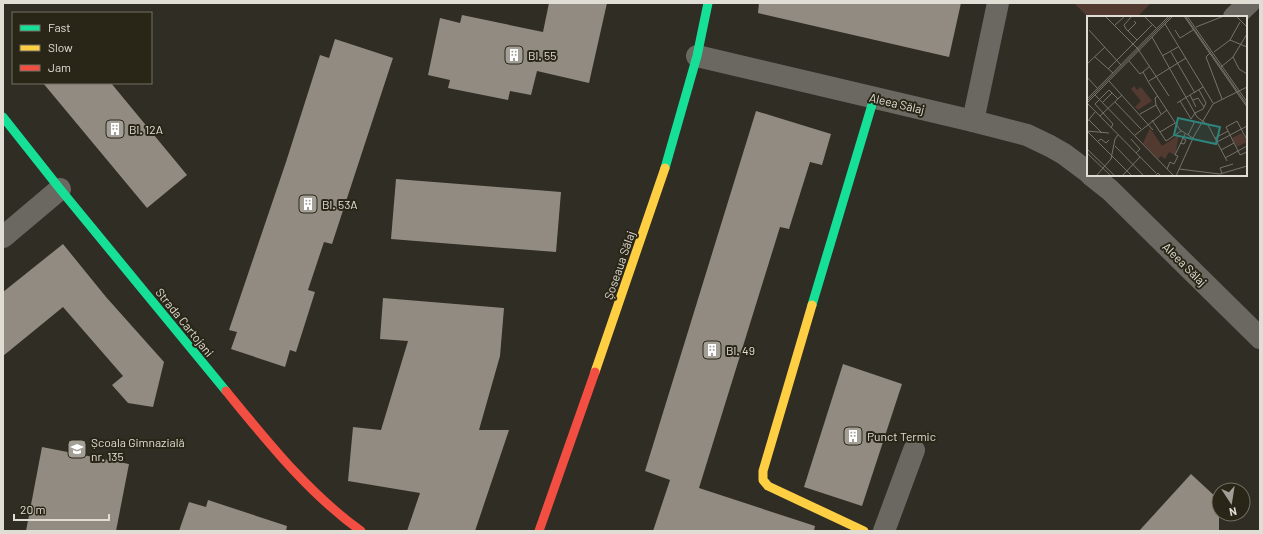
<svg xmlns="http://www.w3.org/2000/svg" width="1263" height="534" viewBox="0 0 1263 534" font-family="Barlow,sans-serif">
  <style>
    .green { fill: #533a30 }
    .building { fill: #928b82 }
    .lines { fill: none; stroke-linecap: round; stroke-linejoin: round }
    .street { stroke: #6a6860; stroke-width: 22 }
    .fast { stroke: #16e098; stroke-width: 9 }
    .slow { stroke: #ffcf43; stroke-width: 9 }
    .jam { stroke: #f24e42; stroke-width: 9 }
    .labels { text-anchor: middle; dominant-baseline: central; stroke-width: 4; stroke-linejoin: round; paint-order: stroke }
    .poi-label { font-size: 12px; fill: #e0ddd4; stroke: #2a2617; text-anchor: start }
    .street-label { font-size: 12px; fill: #e0ddd4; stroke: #2a2617 }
    .inset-road { fill: none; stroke: #76736b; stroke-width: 1 }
    .view { fill: #2e857d; fill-opacity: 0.15; stroke: #2e857d; stroke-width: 2 }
    .inset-edge { fill: none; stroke: #e0ddd4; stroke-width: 2 }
  </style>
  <rect width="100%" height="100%" fill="#302d25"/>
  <polygon class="green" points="1074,3 1151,3 1137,17 1088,17"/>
  <g class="building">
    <polygon points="549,3 607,3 589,83 537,71 531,95 510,91 508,100 448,88 450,80 428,75 440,18 460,23 462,15 543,32"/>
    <polygon points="759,3 961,3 949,57 758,13"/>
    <polygon points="335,39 393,58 332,244 324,242 308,290 315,292 296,352 290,350 285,367 231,349 237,332 229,330 286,162 320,55 329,58"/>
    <polygon points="43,83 111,83 187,175 147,208"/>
    <polygon points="756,111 831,134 822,165 810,162 789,229 780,227 699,488 815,526 814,531 653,531 670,480 645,471"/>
    <polygon points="396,179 561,192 556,252 391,239"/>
    <polygon points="63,244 106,297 164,362 153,407 128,403 112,385 123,376 63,307 3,356 3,292"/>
    <polygon points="383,298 504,308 500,356 479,430 509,430 475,531 407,531 420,493 348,481 353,427 381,430 408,341 380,339"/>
    <polygon points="843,364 902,384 862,506 804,487"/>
    <polygon points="42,447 129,464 116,531 26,531"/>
    <polygon points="1191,474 1219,500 1219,531 1139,531"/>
    <polygon points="208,500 287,526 286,531 179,531 189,502 206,507"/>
  </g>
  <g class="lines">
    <g class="street">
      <polyline points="1234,17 1249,3"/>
      <polyline points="697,56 973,121 1027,135 1050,146 1064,154 1088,172"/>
      <polyline points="973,121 998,3"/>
      <polyline points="1091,175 1110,190 1260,338"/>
      <polyline points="3,237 60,189"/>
      <polyline points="884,531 914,450"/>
    </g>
    <g class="fast">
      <polyline points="3,117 60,189 226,391"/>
      <polyline points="665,168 697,56 708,3"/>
      <polyline points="812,305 874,98"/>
    </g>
    <g class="slow">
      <polyline points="812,305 763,471 763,480 768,486 864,531"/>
      <polyline points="595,372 665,168"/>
    </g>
    <g class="jam">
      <path d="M226,391C267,441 308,493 361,531"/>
      <polyline points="539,531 595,372"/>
    </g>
  </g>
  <defs>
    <g id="building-square" transform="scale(1)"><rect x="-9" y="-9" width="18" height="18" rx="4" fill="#a29f97" stroke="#2a2617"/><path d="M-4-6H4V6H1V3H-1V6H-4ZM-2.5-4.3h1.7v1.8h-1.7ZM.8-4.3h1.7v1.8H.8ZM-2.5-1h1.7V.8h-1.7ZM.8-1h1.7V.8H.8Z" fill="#fff"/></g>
    <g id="school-square" transform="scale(1)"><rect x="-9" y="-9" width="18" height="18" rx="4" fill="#a29f97" stroke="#2a2617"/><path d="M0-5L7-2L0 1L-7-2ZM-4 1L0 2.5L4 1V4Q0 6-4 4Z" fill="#fff"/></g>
  </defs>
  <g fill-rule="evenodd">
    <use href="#building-square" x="514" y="55"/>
    <use href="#building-square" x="115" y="129"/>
    <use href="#building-square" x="308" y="204"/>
    <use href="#building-square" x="712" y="350"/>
    <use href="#building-square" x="853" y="436"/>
    <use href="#school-square" x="77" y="449"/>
  </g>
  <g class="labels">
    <g class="poi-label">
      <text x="528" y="55">Bl. 55</text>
      <text x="129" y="129">Bl. 12A</text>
      <text x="322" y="204">Bl. 53A</text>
      <text x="726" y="350">Bl. 49</text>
      <text x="867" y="436">Punct Termic</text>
      <text x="91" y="442">Școala Gimnazială<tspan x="91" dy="14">nr. 135</tspan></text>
    </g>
    <g class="street-label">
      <text transform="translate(897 103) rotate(13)">Aleea Sălaj</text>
      <text transform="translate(1185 264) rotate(45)">Aleea Sălaj</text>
      <text transform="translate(619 265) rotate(-71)">Șoseaua Sălaj</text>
      <text transform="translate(185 322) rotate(51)">Strada Cartojani</text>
    </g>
  </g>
  <g transform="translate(1087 16)">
    <rect width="160" height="160" fill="#302d25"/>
    <path d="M47,70L50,74L54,71L65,85L51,94L48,91L54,85L44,73ZM63,112L75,130L92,119L88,139L82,136L78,143L74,140L71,143L56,127ZM155,117L160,126L150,131L145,122Z" fill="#533a30"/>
    <path class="inset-road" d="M18,0L51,33L82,80M57,0L70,13M97,0L160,91M98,0L160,89M100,0L160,86M149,0L160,11M78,8L126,87M28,9L38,0M109,11L137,0M39,13L37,9L45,0M39,13L50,24M2,14L34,49M88,14L93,22L106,14M41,15L49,7L47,5M65,21L110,101L121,109L140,145M143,24L160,31M84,36L108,77M127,36L143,24L153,6M123,37L119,41L135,83M75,40L91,31M8,41L26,57M146,41L152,53L160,58M42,45L53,58L56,56M0,48L18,31M63,50L56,56L62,67L93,114L106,122M134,51L146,41L160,18M21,53L66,8M0,61L10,72M22,65L66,114M62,65L99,42M8,79L87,160M103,79L109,91M71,80L68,82L69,89L74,98M0,83L82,0M106,84L111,82L117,91M0,85L84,0M93,85L104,103L108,97L116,93L119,87L112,74M16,86L25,77M28,86L54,113M0,87L69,157M0,87L86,0M90,87L116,71M53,98L69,89M13,100L35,79M2,104L15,117M65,104L79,125L94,115M0,106L8,96M24,112L26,108L8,88L22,74L31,83M0,115L45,160M0,115L22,117M73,116L88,107M48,119L80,94M101,119L107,107L104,104M128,122L141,115M44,123L53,133L49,137M160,124L150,105L139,111L153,139L160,136M11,125L14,123L19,127L22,124M130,126L160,110M93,127L97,128L99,124L95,122M28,130L57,160M0,133L28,160M134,134L147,127M0,137L24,160M138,142L160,130M80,153L83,146L87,148L91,140L88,139L98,118M92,153L133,158L160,150M135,157L133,152L146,148M9,160L24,143L28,123L31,119M35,160L53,141M45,160H68L71,157L74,160M89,160L107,120L126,88L160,71"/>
    <path class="view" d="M91,102L133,111L129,128L87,119Z"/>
    <rect width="160" height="160" class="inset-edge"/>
  </g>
  <rect width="1263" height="534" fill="none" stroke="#e0ddd4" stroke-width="8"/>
  <rect x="12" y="12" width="140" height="72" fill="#2a2617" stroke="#736f63"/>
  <rect x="20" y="25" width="20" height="6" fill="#16e098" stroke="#736f63"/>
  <text x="48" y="32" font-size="12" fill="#e0ddd4">Fast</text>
  <rect x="20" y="45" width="20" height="6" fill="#ffcf43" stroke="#736f63"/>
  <text x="48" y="52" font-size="12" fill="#e0ddd4">Slow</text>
  <rect x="20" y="65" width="20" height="6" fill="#f24e42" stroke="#736f63"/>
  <text x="48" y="72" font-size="12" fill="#e0ddd4">Jam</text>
  <g transform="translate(1231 502) rotate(168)"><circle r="19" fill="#2a2617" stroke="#736f63"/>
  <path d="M0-3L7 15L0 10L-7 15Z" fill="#a29f97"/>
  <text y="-6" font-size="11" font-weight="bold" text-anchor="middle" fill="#e0ddd4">N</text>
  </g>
  <path d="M14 514v6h95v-6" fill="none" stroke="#e0ddd4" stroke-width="2"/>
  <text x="20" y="514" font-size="12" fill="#e0ddd4" stroke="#2a2617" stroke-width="3" paint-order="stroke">20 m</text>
</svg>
